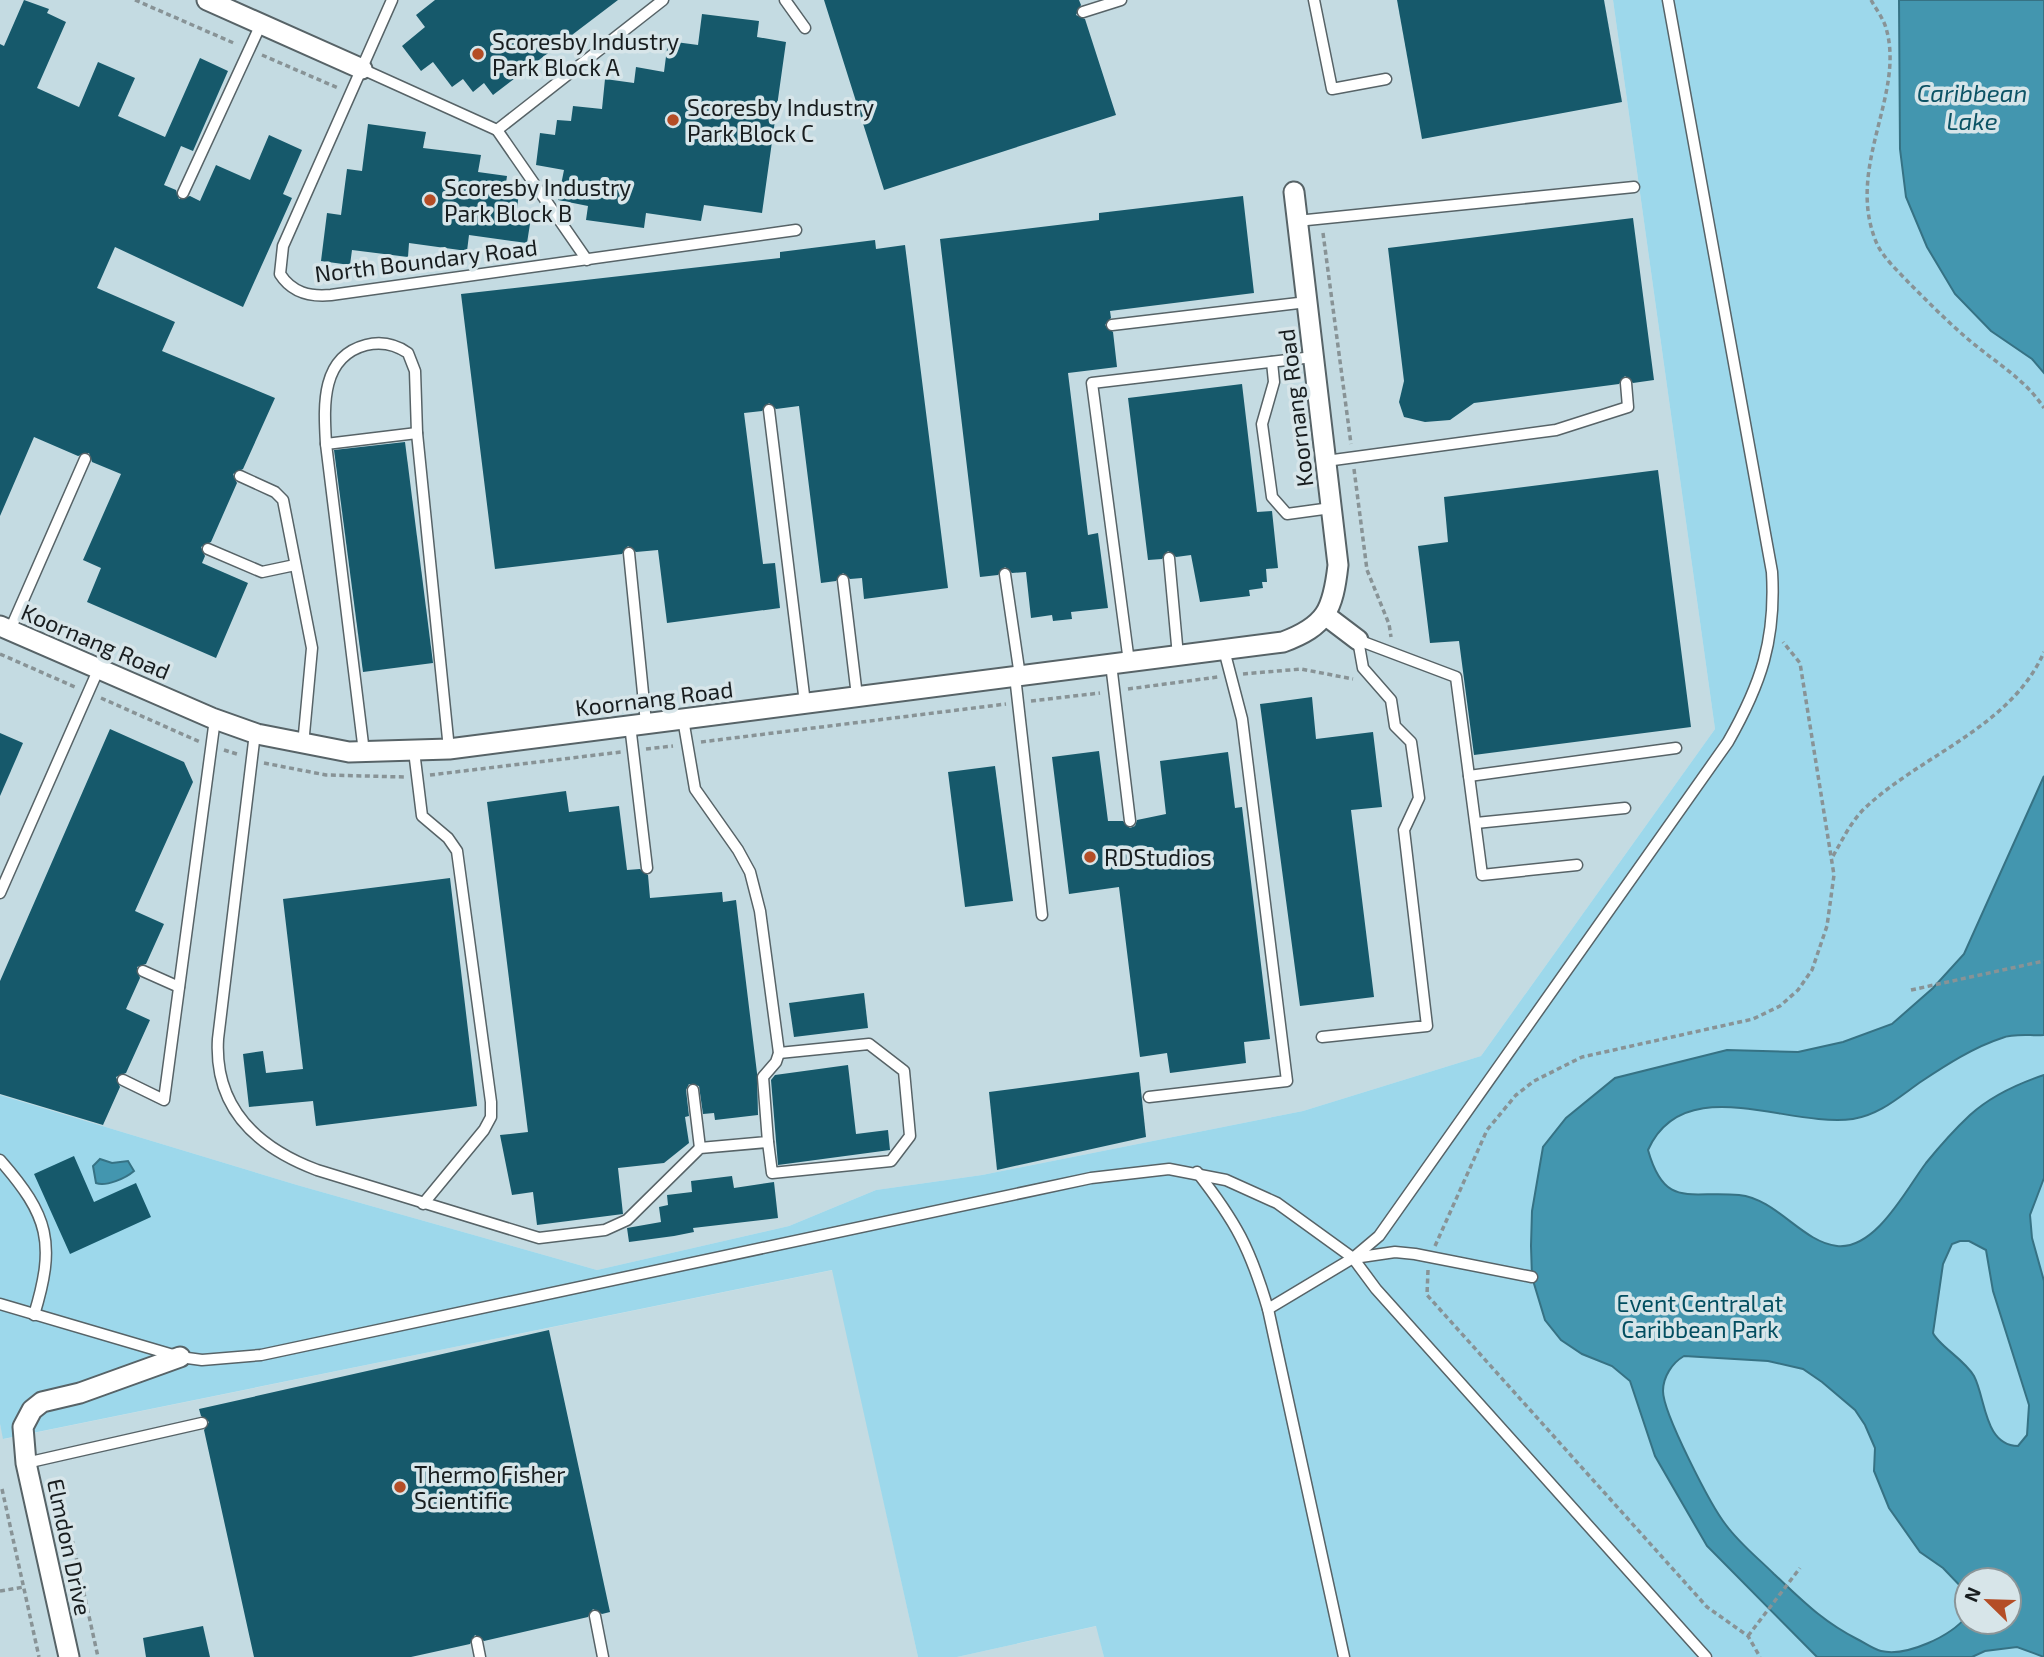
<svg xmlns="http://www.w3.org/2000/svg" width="2044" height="1657" viewBox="0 0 2044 1657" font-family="'Exo 2',sans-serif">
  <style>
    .built { fill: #c4dbe2 }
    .green { fill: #9dd8eb; fill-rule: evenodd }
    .water { fill: #4396af; stroke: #367284; stroke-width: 2; fill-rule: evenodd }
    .building { fill: #16596b }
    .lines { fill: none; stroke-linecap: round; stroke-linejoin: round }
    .lane-casing { stroke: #576367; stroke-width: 13 }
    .street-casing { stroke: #576367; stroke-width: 23 }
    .path { stroke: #889396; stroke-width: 3.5; stroke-dasharray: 5 3.5; stroke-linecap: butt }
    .lane { stroke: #fff; stroke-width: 10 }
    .street { stroke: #fff; stroke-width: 19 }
    .poi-dot { fill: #b44d26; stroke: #d7e5e9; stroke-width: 2.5 }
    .labels { text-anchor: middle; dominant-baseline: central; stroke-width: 7; stroke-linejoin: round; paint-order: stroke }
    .poi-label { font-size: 23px; fill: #181d1f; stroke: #d7e5e9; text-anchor: start }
    .street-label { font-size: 23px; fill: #181d1f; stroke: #d7e5e9 }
    .park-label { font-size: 23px; fill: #024e60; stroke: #d7e5e9 }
    .water-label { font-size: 24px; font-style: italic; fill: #0c5365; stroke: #d7e5e9 }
  </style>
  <rect width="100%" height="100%" fill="#d7e5e9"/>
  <g class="built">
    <polygon points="0,0 1613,0 1715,729 1481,1056 1303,1111 982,1175 876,1190 789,1226 597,1270 297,1185 0,1095"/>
    <polygon points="833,1270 918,1657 0,1657 0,1424 4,1439"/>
    <polygon points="1097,1626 1104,1657 957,1657"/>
  </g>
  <path class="green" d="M1613,0H2044V1657H1104L1096,1626L957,1657H918L832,1270L3,1439L0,1424V1095L297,1185L597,1270L789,1226L876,1190L982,1175L1303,1111L1481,1056L1715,729ZM1967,1580H2009V1622H1967Z"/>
  <g class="water">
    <polygon points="1899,0 2044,0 2044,373 2032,359 1991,331 1955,294 1927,247 1906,197 1900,149"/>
    <path d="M2044,776V1035C2031,1036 2014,1033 2002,1038C1974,1047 1946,1065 1922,1081C1900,1096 1880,1115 1853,1119C1787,1128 1684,1070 1648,1150C1665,1210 1690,1190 1739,1195C1777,1199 1802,1242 1837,1246C1876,1250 1907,1188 1926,1163C1939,1147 1955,1129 1970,1115C1991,1096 2017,1084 2044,1075V1178L2030,1215L2032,1238L2044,1281V1657L2017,1647L1985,1651L1972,1657H1817L1707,1546L1655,1456L1630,1381L1612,1366L1582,1354L1561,1340L1545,1320L1532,1277L1531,1246L1532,1211L1543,1147L1566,1118L1615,1078L1727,1050L1798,1052L1843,1042L1892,1024L1933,988L1964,954ZM1960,1241H1969L1986,1250L1993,1291L2029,1405L2027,1435L2018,1446C1984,1445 1986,1399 1974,1376C1964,1359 1939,1346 1933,1333L1943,1264L1952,1244ZM1684,1356L1768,1361L1803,1369L1822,1382L1855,1410L1865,1425L1875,1448L1874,1471L1889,1508L1920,1552L1943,1568L1967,1593V1580H2009V1622H1967V1616C1951,1636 1907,1657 1881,1651C1873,1649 1865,1643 1857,1639C1822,1621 1803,1601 1774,1574C1758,1558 1740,1544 1726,1525C1711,1506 1663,1413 1663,1391C1663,1377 1672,1363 1684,1356Z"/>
    <path d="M100,1159L112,1163L128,1161L134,1171C126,1178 106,1187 96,1183L93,1166Z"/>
  </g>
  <g class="building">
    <polygon points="24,0 49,9 47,13 66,22 37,88 79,107 98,62 135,78 118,116 165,137 200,58 228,71 193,151 181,146 164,185 176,190 179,199 190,196 200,201 216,165 250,180 269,135 302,150 283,194 292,198 243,307 115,247 97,288 175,322 162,351 275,398 243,469 233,474 237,483 211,542 201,547 205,556 202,563 248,583 216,658 87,602 101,568 83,560 121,474 92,462 89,453 78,456 34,437 0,516 0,44 4,46"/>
    <polygon points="435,0 618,0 493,95 484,83 473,92 463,79 452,87 433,62 421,71 402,46 425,27 416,15"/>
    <polygon points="824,0 1079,0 1081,5 1076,15 1085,19 1116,115 884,190"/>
    <polygon points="1397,0 1604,0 1622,102 1422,139"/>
    <polygon points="702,14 759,21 757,37 786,42 762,213 704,205 701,221 646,213 644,228 586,220 588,206 558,200 564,170 536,165 540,133 555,135 557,120 571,121 573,106 602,109 605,79 634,83 636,67 664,72 668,41 698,45"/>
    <polygon points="368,124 426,132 423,148 481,155 478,172 507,176 505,190 519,192 517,209 532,211 527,243 469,235 467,251 409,243 408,257 352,250 350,265 321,261 327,213 341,215 347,169 362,171"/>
    <polygon points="1243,196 1254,293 1110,311 1111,318 1105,325 1113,332 1117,367 1068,373 1088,535 1098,533 1108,608 1071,612 1072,619 1053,621 1052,615 1031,618 1026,572 1012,573 1005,567 998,575 980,577 940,239 1099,220 1099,213"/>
    <polygon points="1633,218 1654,380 1633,383 1625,376 1619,384 1474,403 1450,420 1425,422 1404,417 1399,402 1404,381 1388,248"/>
    <polygon points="875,240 876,249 905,245 948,588 864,599 862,578 850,579 843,573 836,581 821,583 799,406 776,409 769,403 762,411 744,413 763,564 775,563 780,608 667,623 658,550 636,552 628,546 622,554 495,569 461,294 780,258 780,252"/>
    <polygon points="1242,384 1257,512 1272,511 1278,568 1266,569 1267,582 1262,582 1263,588 1249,590 1250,596 1200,602 1191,555 1176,557 1168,551 1162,559 1148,560 1128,398"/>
    <polygon points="405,442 433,663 363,672 334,450"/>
    <polygon points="1658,470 1691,727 1474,755 1459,641 1430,643 1418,546 1448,542 1444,497"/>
    <polygon points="1312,697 1316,739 1373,732 1382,807 1351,810 1374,997 1300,1006 1260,704"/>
    <polygon points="110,729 184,762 193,782 135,911 164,924 146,964 137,967 140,978 126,1009 150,1020 126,1073 116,1077 120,1087 103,1125 0,1094 0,981"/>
    <polygon points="0,733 23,743 0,796"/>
    <polygon points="1099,751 1108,821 1123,821 1130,828 1135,826 1137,820 1166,814 1160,761 1228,752 1235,808 1242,807 1270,1039 1244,1042 1246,1063 1170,1073 1167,1053 1140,1057 1119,887 1069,894 1052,757"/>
    <polygon points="995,766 1013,901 965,907 948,772"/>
    <polygon points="566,791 569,812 619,806 627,870 640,869 648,875 650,898 722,892 723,902 736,900 757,1073 758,1115 715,1120 714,1113 703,1114 699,1086 689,1084 686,1090 689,1116 685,1117 689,1143 664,1163 618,1168 623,1214 537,1225 533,1192 512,1195 500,1135 528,1132 487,802"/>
    <polygon points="450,878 477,1106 316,1126 313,1101 249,1107 243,1054 263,1051 266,1073 303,1069 283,899"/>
    <polygon points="864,993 868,1028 794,1037 789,1003"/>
    <polygon points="848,1065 856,1134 888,1130 890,1150 778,1165 771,1080 775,1075"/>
    <polygon points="1139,1072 1146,1137 997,1170 989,1092"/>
    <polygon points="74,1156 94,1202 136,1183 151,1217 70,1254 34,1174"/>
    <polygon points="732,1176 734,1188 774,1182 778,1218 693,1228 694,1232 674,1236 629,1242 627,1228 661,1222 659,1207 668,1205 667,1195 692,1192 691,1181"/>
    <polygon points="549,1330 610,1612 602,1614 593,1609 588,1617 484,1641 475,1635 470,1644 411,1657 254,1657 204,1430 209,1422 201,1416 199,1409"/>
    <polygon points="203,1626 210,1657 146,1657 143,1638"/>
  </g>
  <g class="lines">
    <g class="lane-casing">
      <g id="lane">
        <path d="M392,0L283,246L280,274C292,293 310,297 331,295L796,230"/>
        <polyline points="785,0 805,28"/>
        <polyline points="1314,0 1332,89 1386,79"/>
        <polyline points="1083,12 1121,0"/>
        <polyline points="362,69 497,130 663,0"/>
        <polyline points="497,130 587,260"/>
        <polyline points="183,193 261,24"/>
        <polyline points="1297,221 1634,187"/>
        <polyline points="1112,325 1307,302"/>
        <polyline points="1272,362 1274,382 1262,424 1272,497 1287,514 1331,508"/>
        <polyline points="769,410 805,703"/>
        <path d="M326,444C324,407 320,357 366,345C382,341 395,344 408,353L415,371L417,433L449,749"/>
        <polyline points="1326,461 1556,430 1628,407 1626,383"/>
        <polyline points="240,476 275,492 283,500 312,648 303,745"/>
        <polyline points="208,549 262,572 295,565"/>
        <polyline points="629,553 646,723"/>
        <polyline points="1169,558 1178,656"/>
        <polyline points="1005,574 1020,676"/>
        <polyline points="843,580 857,696"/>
        <polyline points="10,630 85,459"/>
        <polyline points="1358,640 1456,677 1482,875 1577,865"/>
        <polyline points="1129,662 1092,383 1313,357"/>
        <polyline points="1111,664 1130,821"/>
        <polyline points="1015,676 1042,915"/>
        <polyline points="630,725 647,868"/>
        <path d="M255,733L218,1039C214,1107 256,1147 317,1170L539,1238L605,1230L627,1220L700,1148L768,1142L763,1077L776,1062L779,1053L760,911L750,872L738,850L695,789L683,719"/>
        <polyline points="414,751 422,816 448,838 457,851 491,1102 491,1117 484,1130 423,1204"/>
        <polyline points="364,752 326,444 417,433"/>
        <polyline points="1469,776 1676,748"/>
        <polyline points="1476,823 1625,808"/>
        <polyline points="0,893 99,668"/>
        <polyline points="143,971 179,987"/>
        <polyline points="1322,1037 1427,1026 1404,830 1419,798 1411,742 1395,726 1391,700 1363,668 1358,640"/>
        <polyline points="123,1080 164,1100 215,719"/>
        <polyline points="693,1090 700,1148"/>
        <polyline points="1149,1097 1287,1081 1242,719 1224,650"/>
        <polyline points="768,1142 772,1173 891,1161 910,1136 904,1071 869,1044 779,1053"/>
        <path d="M0,1160C49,1216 56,1243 34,1315"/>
        <path d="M1197,1172C1236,1222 1250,1248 1268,1309L1344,1657"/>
        <polyline points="1354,1258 1395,1252 1415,1254 1532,1277"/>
        <polyline points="0,1304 180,1357 202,1360 261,1355 1091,1178 1169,1169 1226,1180 1277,1203 1353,1258 1376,1289 1706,1657"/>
        <path d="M1268,1309L1353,1258L1379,1236L1728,742C1761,684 1776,640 1772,572L1668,0"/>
        <polyline points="26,1463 202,1423"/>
        <polyline points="595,1616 603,1657"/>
        <polyline points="477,1642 480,1657"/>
      </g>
    </g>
    <g class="street-casing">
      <g id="street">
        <polyline points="207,0 362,69"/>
        <polyline points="1325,615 1358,640"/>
        <path d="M0,626L212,718L257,734L349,752L449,749L1283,642C1326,626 1333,610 1338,565L1294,192"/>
        <polyline points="69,1657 26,1463 23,1427 32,1410 42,1402 80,1393 180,1357"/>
      </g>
    </g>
    <g class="path">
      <polyline points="135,0 236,44"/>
      <path d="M1871,0C1876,9 1883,18 1886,28C1906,95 1844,168 1877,244C1884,259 1900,273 1911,285C1930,304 1949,323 1969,340C1996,363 2024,378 2044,408"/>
      <polyline points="262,55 338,88"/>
      <polyline points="1323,233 1351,444"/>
      <polyline points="1354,469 1367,570 1389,624 1391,637"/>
      <polyline points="0,654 75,687"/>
      <polyline points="1243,674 1301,669 1353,679"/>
      <polyline points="1128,689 1218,677"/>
      <polyline points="101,698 200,742"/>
      <polyline points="1031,701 1100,693"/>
      <polyline points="701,742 1006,704"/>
      <polyline points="646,749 673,746"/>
      <polyline points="224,750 240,755"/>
      <polyline points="264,763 326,775 405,777"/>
      <polyline points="430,775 621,752"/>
      <path d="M1833,856C1843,839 1851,821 1866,807C1923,754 2011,727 2044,652"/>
      <polyline points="1911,990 2044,961"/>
      <polyline points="1435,1246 1487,1130 1516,1095 1534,1081 1582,1057 1753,1019 1780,1006 1798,990 1812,970 1827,926 1834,875 1800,663 1783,642"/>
      <polyline points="1428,1270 1427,1295 1707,1607 1748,1636 1760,1657"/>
      <polyline points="2,1489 39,1657"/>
      <polyline points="69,1525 98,1657"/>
      <polyline points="0,1591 24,1587"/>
      <polyline points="1748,1636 1800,1568"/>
    </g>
    <use href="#lane" class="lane"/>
    <use href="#street" class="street"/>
  </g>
  <g class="poi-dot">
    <circle cx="478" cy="54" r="7"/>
    <circle cx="673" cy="120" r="7"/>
    <circle cx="430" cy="200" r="7"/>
    <circle cx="1090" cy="857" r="7"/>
    <circle cx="400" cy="1487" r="7"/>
  </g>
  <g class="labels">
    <g class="poi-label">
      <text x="492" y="41">Scoresby Industry<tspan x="492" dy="26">Park Block A</tspan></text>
      <text x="687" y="107">Scoresby Industry<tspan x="687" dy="26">Park Block C</tspan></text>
      <text x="444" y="187">Scoresby Industry<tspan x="444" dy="26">Park Block B</tspan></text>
      <text x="1104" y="857">RDStudios</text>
      <text x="414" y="1474">Thermo Fisher<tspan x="414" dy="26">Scientific</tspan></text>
    </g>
    <g class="street-label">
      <text transform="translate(426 260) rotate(-7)">North Boundary Road</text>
      <text transform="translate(1295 408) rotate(-97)">Koornang Road</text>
      <text transform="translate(96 641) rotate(23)">Koornang Road</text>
      <text transform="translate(654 698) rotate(-7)">Koornang Road</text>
      <text transform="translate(70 1547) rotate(78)">Elmdon Drive</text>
    </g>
    <g class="park-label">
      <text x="1700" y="1303">Event Central at<tspan x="1700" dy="26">Caribbean Park</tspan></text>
    </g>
    <g class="water-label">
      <text x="1972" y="92">Caribbean<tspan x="1972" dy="28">Lake</tspan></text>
    </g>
  </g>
  <g transform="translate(1988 1601) rotate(293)"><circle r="33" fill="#d7e5e9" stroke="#8b9598" stroke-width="2"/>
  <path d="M0-5L12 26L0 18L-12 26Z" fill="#b44d26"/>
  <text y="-10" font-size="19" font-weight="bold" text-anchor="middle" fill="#181d1f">N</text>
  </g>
</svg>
